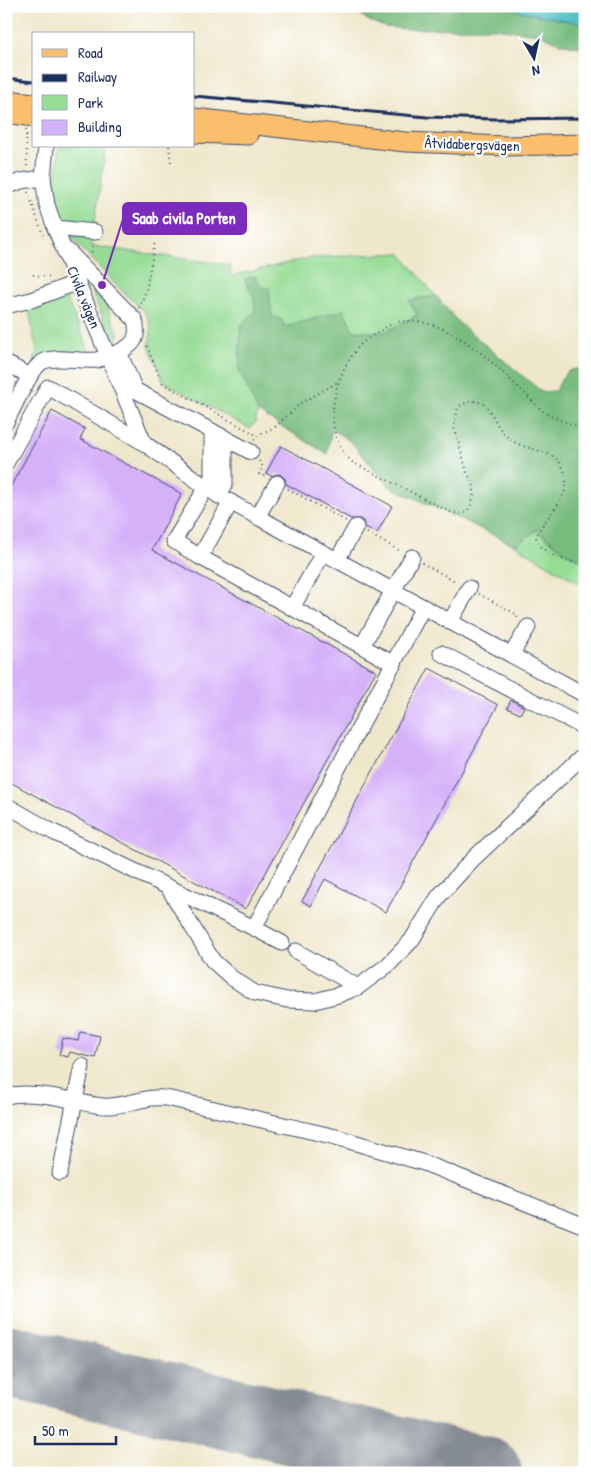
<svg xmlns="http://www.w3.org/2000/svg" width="591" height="1479" viewBox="0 0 591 1479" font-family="'Patrick Hand',sans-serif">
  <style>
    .green { fill: #96dc95; stroke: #58867a }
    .forest { fill: #78bc7e; stroke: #4a766e }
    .water { fill: #51c0c6; stroke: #367892 }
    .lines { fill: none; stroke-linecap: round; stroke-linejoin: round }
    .taxiway { stroke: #858b94; stroke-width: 29 }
    .runway { stroke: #858b94; stroke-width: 74 }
    .building { fill: #d5b1f9 }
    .minor-casing { stroke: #3b4b6e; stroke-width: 17 }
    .major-casing { stroke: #3b4b6e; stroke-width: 21 }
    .path { stroke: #3b4b6e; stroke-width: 2; stroke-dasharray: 1 4; stroke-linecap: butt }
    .minor { stroke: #fff; stroke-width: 15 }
    .major { stroke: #fabe6d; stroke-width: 19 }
    .rail { stroke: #1b2f5e; stroke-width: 3 }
    .labels { text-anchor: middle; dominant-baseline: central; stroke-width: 4.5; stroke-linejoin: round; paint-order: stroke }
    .street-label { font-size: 15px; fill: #1b2f5e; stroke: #fff }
    .leader { fill: none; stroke: #7b2cbf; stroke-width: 2 }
    .callout-dot { fill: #7b2cbf; stroke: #fff; stroke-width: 2 }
    .callout { fill: #7b2cbf; stroke: #7b2cbf; stroke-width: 2 }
    .callout-label { font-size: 16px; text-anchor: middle; font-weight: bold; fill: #fff }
  </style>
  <rect width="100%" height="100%" fill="#fff"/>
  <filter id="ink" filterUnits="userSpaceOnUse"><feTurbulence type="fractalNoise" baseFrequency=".02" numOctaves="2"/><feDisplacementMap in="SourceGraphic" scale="10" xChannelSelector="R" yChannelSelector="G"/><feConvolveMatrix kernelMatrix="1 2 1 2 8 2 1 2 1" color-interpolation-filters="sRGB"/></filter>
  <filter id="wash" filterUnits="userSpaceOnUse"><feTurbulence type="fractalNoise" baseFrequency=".0096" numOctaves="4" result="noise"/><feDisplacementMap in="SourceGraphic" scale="20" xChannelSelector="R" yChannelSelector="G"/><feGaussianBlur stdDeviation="1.12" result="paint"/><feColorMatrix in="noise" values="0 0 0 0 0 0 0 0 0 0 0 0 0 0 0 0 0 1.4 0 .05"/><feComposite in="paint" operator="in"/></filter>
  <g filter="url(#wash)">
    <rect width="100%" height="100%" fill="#efe7cb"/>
    <g class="green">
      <polygon points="59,146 106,146 94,227 67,222 61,218 55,190"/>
      <polygon points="69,235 92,238 91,246 230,265 231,276 310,258 400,253 436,296 409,300 417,315 385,332 353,331 313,320 285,327 272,316 261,287 244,279 254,297 255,312 239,369 258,412 255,423 250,429 164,382 149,346 151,330 149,320 144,311 122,291"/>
      <polygon points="92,287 99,289 119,335 117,340 112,339 92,292"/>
      <polygon points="64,293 89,350 89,355 33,362 37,352 28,305"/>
      <polygon points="537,530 565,552 585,561 585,587 515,545"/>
    </g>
    <g class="forest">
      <polygon points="353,6 511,6 519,11 585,24 585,48 560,43 539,34 494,28 408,29 385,27 369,21 357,12"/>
      <path d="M255,276L261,287L269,288L272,316L282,320L285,327L344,310L353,331L385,332L417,315L409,300L436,296L459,323L542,392L555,391C564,376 565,366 585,370V540L581,545L585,547V561L565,552L537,530L515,545L389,486L351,442L332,429L327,454L258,412L239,369L241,325L255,312L254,297L244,279Z"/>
    </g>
    <polygon class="water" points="511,6 585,6 585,24 519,11"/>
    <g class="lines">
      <polyline class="taxiway" points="354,1473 361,1444"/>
      <polyline class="runway" points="6,1361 485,1473"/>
    </g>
    <g id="blocks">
      <g class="building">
        <polygon points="52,411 85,429 80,439 182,494 152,550 376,671 246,909 6,780 6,547 11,537 6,535 6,495"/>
        <polygon points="281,446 392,506 377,533 365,527 364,522 360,519 351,519 286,484 285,479 281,475 277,474 271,476 266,473"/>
        <polygon points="429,668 498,705 386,912 325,879 311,906 302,901"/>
        <polygon points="511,700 524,707 520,714 507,708"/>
        <polygon points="80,1032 100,1036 95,1058 70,1052 68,1057 59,1055 63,1038 78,1041"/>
      </g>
    </g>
  </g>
  <g filter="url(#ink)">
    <use href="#blocks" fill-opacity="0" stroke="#3b4b6e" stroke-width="1"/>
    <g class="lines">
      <g class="minor-casing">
        <g id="minor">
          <polyline points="46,146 43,178 47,205 55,228 144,443"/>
          <polyline points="11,185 21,181 43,178"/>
          <polyline points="55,228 95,232"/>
          <polyline points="6,306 31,300 78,282"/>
          <polyline points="119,352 135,390 251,452"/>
          <polyline points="6,363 30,376"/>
          <path d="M6,422C13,409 31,368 42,362C55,355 81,362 96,360C102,359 108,356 114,354C132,347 140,340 135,320L68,251"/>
          <polyline points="6,463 48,387 144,443 219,496 585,695"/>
          <polyline points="219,496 225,484 225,438"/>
          <polyline points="231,502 200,557 394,664"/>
          <polyline points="257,517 277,483"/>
          <polyline points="200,557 174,541 212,478 212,431"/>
          <polyline points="337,560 356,527"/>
          <polyline points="292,608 323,553"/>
          <polyline points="450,622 469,588"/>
          <polyline points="362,646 412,557"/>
          <polyline points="441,653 585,728"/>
          <polyline points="511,655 528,627"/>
          <polyline points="6,805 53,832 254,928 423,607"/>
          <polyline points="168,887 213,961 232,978 255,993 287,1000 315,1001 338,995 358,987 388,965 411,941 439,896 473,859 585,754"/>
          <polyline points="254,928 282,943"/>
          <polyline points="296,951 358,987"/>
          <path d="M6,1096C28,1091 54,1096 75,1101C86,1103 99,1107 110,1106C131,1105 149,1094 171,1099L336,1137L424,1163L585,1226"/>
          <polyline points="60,1173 82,1066"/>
        </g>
      </g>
      <g class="major-casing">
        <g id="major">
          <polyline points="6,100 34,103"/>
          <polyline points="6,113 34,117"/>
          <polyline points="194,118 406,142 506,146 585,144"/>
          <polyline points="194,133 248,135"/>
        </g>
      </g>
      <g class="path">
        <polyline points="26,130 27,168"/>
        <polyline points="26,135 34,136"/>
        <polyline points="169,146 171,164"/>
        <polyline points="28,192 43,235"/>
        <polyline points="91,257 93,244"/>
        <polyline points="33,275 52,277"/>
        <polyline points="139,308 146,291 155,241"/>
        <polyline points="147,346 162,383 258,436"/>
        <path d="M585,428C570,424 556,420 543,411C535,405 528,396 521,390C492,362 453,322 410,321C398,320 388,325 379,332C375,334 370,337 366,340C334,366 318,432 352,462L450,512L462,514L466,512L471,506L474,494V486L467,472L454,427L458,407C466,402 474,398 483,404C492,409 497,431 511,440C531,454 563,446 566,480C568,501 543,518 536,537C543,557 567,560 585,566"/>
        <polyline points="254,440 260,434 275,427 301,403 338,382"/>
        <polyline points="259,461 263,467 259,474 267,477"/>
        <polyline points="288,489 346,521"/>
        <polyline points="367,533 400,551"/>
        <polyline points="422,563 457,582"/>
        <polyline points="479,594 516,614 518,620"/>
      </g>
      <use href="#minor" class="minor"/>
      <use href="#major" class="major"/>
      <g class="rail">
        <polyline points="6,78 34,81"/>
        <polyline points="194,96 427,117 494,119 585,118"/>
      </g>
    </g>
  </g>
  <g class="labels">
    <g class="street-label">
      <text transform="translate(472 144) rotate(2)">Åtvidabergsvägen</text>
      <text transform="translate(84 297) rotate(68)">Civila vägen</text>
    </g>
  </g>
  <path class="leader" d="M102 285L123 219"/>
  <circle class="callout-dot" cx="102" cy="285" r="5"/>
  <rect class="callout" x="123" y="203" width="123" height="31" rx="5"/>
  <g class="callout-label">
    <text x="184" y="224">Saab civila Porten</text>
  </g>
  <rect width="591" height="1479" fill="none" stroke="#fff" stroke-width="25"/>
  <rect x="32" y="32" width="162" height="115" fill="#ffffff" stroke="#a4acbf"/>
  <rect x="42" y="49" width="25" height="8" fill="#fabe6d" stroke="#a4acbf"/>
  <text x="78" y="58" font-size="15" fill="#1b2f5e">Road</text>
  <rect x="42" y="74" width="25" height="8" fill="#1b2f5e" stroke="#a4acbf"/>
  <text x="78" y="82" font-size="15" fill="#1b2f5e">Railway</text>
  <rect x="42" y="95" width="25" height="15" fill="#96dc95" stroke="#a4acbf"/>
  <text x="78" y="108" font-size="15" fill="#1b2f5e">Park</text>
  <rect x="42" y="120" width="25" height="15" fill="#d5b1f9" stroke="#a4acbf"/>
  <text x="78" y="132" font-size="15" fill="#1b2f5e">Building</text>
  <g transform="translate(534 58) rotate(171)" stroke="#ffffff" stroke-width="4" paint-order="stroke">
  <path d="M0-4L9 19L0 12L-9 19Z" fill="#1b2f5e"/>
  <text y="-8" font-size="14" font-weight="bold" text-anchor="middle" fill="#1b2f5e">N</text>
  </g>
  <path d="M35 1436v8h81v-8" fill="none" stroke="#1b2f5e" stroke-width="2.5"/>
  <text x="42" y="1436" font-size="15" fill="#1b2f5e" stroke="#ffffff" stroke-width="4" paint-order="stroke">50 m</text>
</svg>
